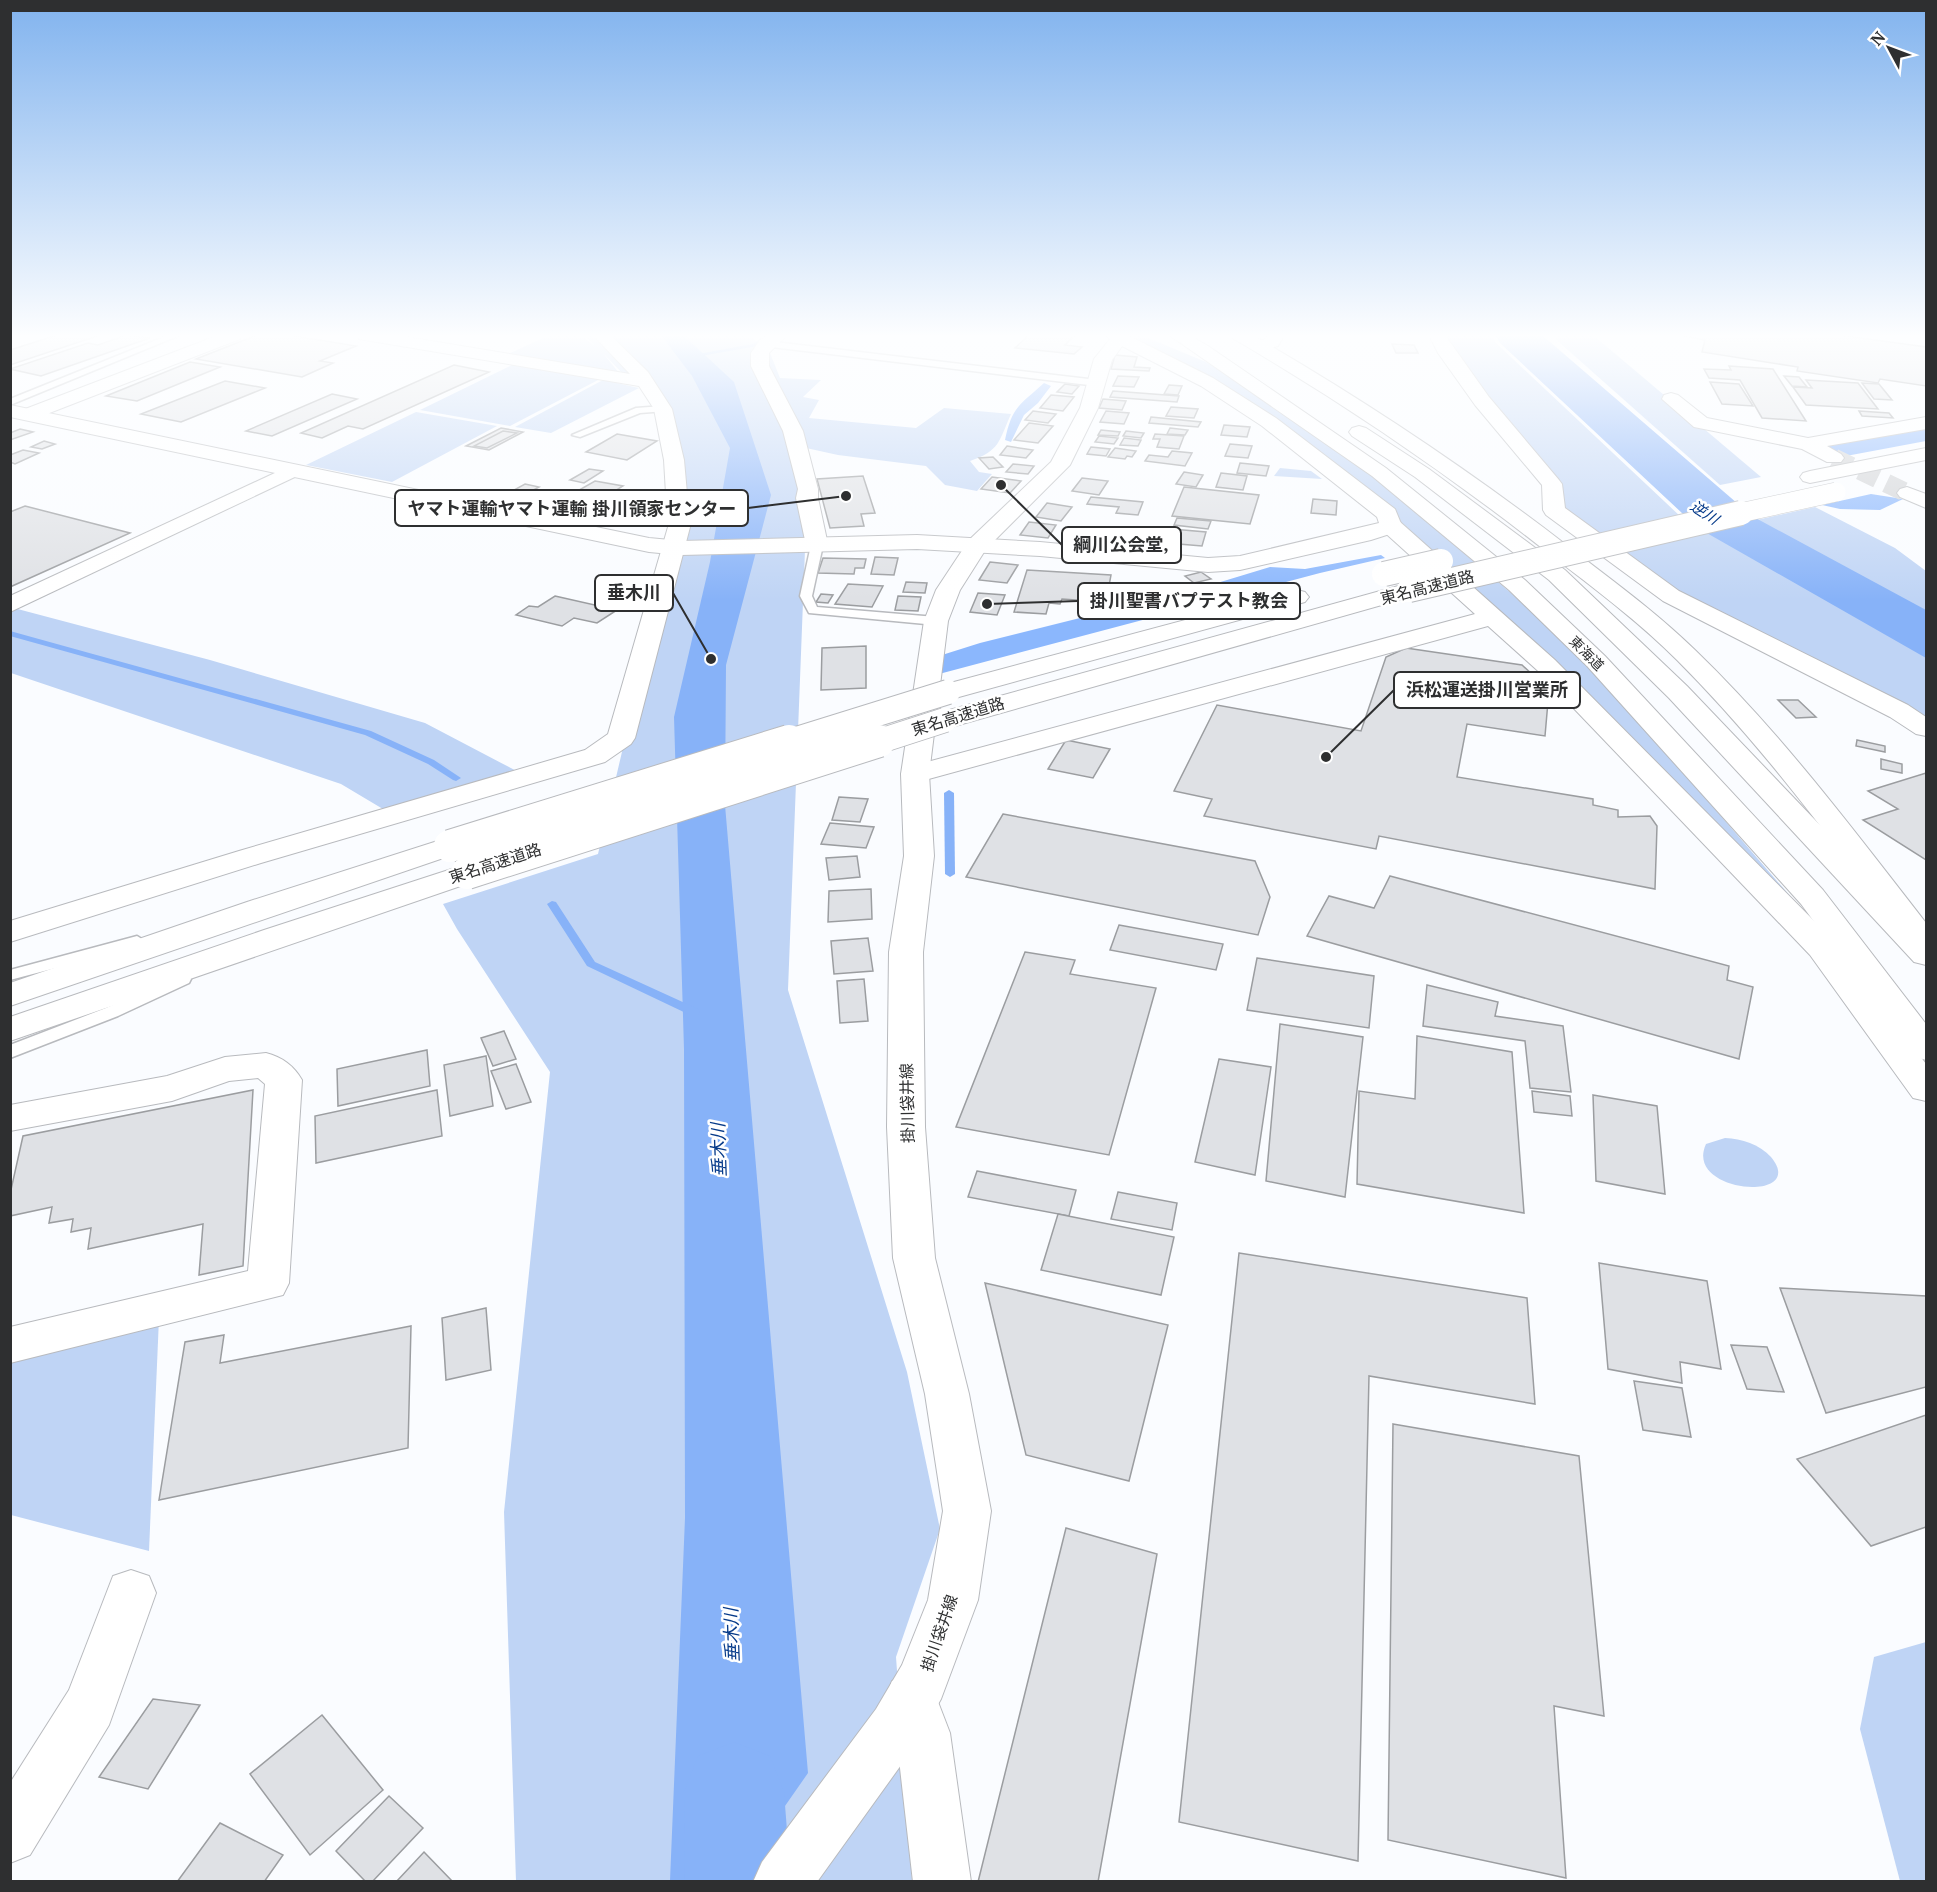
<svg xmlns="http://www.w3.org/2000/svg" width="1937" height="1892" viewBox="0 0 1937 1892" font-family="'PT Serif','Noto Sans JP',serif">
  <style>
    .green { fill: #bfd4f5 }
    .forest { fill: #8bb7fd }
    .water { fill: #87b2f8 }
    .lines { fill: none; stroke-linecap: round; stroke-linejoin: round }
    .stream { fill: #87b2f8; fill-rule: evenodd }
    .river { fill: #87b2f8; fill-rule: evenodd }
    .building { fill: #dfe1e5; stroke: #9b9da0; stroke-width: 1.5 }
    .minor-tunnel { stroke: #d1d3d6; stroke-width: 19; stroke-dasharray: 19 10; stroke-linecap: butt }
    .service-casing { stroke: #b8babe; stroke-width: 3 }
    .minor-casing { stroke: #b8babe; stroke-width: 2 }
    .tertiary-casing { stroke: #b8babe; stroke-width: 2 }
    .secondary-casing { stroke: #b8babe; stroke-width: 2 }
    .trunk-casing { stroke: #b8babe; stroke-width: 2 }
    .motorway-casing { stroke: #b8babe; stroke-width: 2 }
    .service { fill: #fff; fill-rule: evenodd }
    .minor { fill: #fff; fill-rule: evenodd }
    .tertiary { fill: #fff; fill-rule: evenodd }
    .secondary { fill: #fff; fill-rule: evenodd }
    .trunk { fill: #fff; fill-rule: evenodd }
    .motorway { fill: #fff; fill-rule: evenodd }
    .motorway-bridge-far2-casing { stroke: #b8babe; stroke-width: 20; stroke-linecap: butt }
    .motorway-bridge-far1-casing { stroke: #b8babe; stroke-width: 26; stroke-linecap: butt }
    .motorway-bridge-casing { stroke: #b8babe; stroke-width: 34; stroke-linecap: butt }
    .motorway-bridge-far2 { stroke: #fff; stroke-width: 19 }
    .motorway-bridge-far1 { stroke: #fff; stroke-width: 24 }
    .motorway-bridge { stroke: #fff; stroke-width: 32 }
    .labels { text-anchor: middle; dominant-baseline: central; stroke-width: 5; stroke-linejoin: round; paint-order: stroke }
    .far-street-label { font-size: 14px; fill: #2e2f30; stroke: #fff }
    .far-water-label { font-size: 15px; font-style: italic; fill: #073b8a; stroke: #fff }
    .street-label { font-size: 16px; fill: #2e2f30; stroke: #fff }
    .water-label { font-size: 18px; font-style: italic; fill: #073b8a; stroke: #fff }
    .leader { fill: none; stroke: #2e2f30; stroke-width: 2 }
    .callout-dot { fill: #2e2f30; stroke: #fff; stroke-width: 2 }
    .callout { fill: #fff; stroke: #2e2f30; stroke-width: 2 }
    .callout-label { font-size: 18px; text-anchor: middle; font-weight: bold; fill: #2e2f30 }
  </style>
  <rect width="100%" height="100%" fill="#fafcff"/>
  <g class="green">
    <path d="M550,335H580L595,346L585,335H749L770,353L780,378L821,380L803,397L819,400L809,418L916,428L944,408L1011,414C999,441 1000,451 970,461L979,472L992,474L977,491L945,485L926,466L838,455L797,446L807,498L788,990L907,1372L940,1529L896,1657L912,1881H516L504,1512L550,1072L457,929L443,904L598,854L649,637L676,491L650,381L624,375L603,353L619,373L506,355Z"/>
    <polygon points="1129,335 1141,335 1206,362 1287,413 1370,474 1511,593 1581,659 1695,786 1822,933 1507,621 1210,378"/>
    <polygon points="1438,335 1492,335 1495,342 1698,533 1815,507 1895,548 1926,571 1926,721 1905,707 1670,595 1561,508 1562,483 1485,393 1447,353"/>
    <polygon points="1551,335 1593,335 1761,477 1720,485"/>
    <polygon points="514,364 600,379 510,426 420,410"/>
    <polygon points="603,380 639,388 551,433 515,427"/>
    <polygon points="416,412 497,426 392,482 306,465"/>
    <polygon points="1280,468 1311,471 1322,479 1274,476"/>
    <polygon points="10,607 210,660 425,723 526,776 393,815 341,784 11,673"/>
    <path d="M1725,1138C1742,1139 1759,1144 1771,1157C1809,1203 1683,1194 1706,1144Z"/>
    <polygon points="159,1318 149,1551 11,1515 10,1354"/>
    <polygon points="1926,1642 1926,1881 1900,1881 1860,1729 1874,1657"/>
  </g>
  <g class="forest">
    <path d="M1044,383L1051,386L1038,403L1024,415L1011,442L1005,440C1012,406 1020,405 1044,383Z"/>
    <polygon points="1926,427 1926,441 1846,456 1829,451 1825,445"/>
    <polygon points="1871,494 1903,499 1880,510 1840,509 1822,505"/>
    <polygon points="1381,555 1385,558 1320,573 939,674 942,655 980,643 1204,587 1270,567 1305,569"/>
  </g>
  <g class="water">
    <polygon points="661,335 683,335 734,382 771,495 726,665 725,805 808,1773 732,1882 670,1881 685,1518 684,1049 674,717 710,562 730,448 692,376"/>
    <polygon points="1495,335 1542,335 1752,516 1926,610 1926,658 1698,528 1500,343"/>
  </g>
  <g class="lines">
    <g class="stream">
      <polygon points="767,335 773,335 757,346 690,358 687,356 753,344"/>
      <polygon points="10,631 371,731 434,760 461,778 456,781 453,780 428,764 365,735 10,636"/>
      <polygon points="949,790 954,793 955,874 950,877 945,874 944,793"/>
      <polygon points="552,901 556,902 595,962 698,1009 700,1012 698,1015 690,1015 587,966 547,904"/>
    </g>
    <polygon class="river" points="734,1742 770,1756 784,1792 791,1882 685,1882 684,1792 698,1756"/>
  </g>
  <g class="building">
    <polygon points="57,335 100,335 10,365 10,350"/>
    <polygon points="126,335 150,338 41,376 10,369 88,343 98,345"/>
    <polygon points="257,335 289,335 356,346 320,361 333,363 302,377 196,359"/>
    <polygon points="1029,335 1075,335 1065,345 1082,347 1074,354 1015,348"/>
    <polygon points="1679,335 1839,335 1926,347 1926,386 1880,379 1878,383 1797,371 1798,367 1702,352 1705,340"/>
    <polygon points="1392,344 1414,345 1418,353 1396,353"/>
    <polygon points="1115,355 1137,357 1134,367 1150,368 1149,371 1111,369"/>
    <polygon points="190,362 220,367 137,401 106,396"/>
    <polygon points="454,365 489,372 363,429 348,426 322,438 301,433"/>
    <polygon points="1729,366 1773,369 1806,421 1762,418 1740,380 1709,378 1704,369 1731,370"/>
    <polygon points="1118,376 1139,377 1134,387 1113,386"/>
    <polygon points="1784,376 1799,377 1807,387 1792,386"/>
    <polygon points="1806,380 1858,383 1878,409 1806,405 1793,387 1812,388"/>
    <polygon points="225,381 265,388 181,422 141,414"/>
    <polygon points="1710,382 1739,384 1753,406 1722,404"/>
    <polygon points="1862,383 1879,384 1892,400 1874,399"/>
    <polygon points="1065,384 1079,386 1072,394 1057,392"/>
    <polygon points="1169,385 1182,386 1178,395 1164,394"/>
    <polygon points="1113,391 1179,396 1177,402 1110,397"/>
    <polygon points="332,394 357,399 272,436 246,431"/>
    <polygon points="1051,395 1074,397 1063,411 1040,408"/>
    <polygon points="1103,399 1126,401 1122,410 1099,408"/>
    <polygon points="1171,407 1198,409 1194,418 1166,416"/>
    <polygon points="1033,411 1056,414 1048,423 1025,420"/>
    <polygon points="1106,411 1129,413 1124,424 1100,422"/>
    <polygon points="1859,411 1889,413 1893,418 1862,416"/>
    <polygon points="1151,417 1201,422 1198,427 1149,423"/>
    <polygon points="1029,423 1053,426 1038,443 1014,440"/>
    <polygon points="1224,425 1250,427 1247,437 1221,435"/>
    <polygon points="501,428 523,432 489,450 466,446"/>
    <polygon points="1170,428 1188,430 1185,435 1167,434"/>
    <polygon points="20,429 33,432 10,440 10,433"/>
    <polygon points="1101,430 1120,432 1118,436 1098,435"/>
    <polygon points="503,431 517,433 487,448 474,446"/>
    <polygon points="1126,431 1144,433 1141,438 1123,436"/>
    <polygon points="617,434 657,441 627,460 586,452"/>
    <polygon points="1155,434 1184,436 1179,449 1157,447 1160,439 1153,439"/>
    <polygon points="1099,436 1118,438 1114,444 1095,442"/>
    <polygon points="1124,438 1141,440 1138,446 1120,445"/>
    <polygon points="44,441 55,444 42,449 31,447"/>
    <polygon points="1230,444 1252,446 1248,458 1225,456"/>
    <polygon points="1007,446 1033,450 1026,458 1000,455"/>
    <polygon points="1091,447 1110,449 1106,456 1087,454"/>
    <polygon points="1115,448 1136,451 1132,457 1127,456 1125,459 1108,457"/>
    <polygon points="23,450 39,453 15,464 10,462 10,455"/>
    <polygon points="1172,451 1192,453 1185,466 1145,461 1149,455 1168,457"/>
    <polygon points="993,457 1003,467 989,469 979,458"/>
    <polygon points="1240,463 1269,466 1266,476 1237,473"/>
    <polygon points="1013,464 1034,466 1028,474 1006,472"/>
    <polygon points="589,469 603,471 584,483 570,480"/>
    <polygon points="1184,472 1203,475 1196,487 1176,484"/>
    <polygon points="1221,473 1247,476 1243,490 1216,487"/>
    <polygon points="863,476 875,513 861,514 864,526 830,528 817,479"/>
    <polygon points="992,477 1021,481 1010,493 981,489"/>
    <polygon points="1082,478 1108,481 1099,495 1072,491"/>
    <polygon points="595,481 623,486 573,517 544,510"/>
    <polygon points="525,484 539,487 508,504 494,501"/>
    <polygon points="1184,487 1259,495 1250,524 1172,516"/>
    <polygon points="1091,497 1143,502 1138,515 1116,513 1119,507 1087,504"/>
    <polygon points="1313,499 1337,501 1336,515 1311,513"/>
    <polygon points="1047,503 1072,507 1061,521 1036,517"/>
    <polygon points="25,506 130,533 10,587 10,512"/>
    <polygon points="1177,518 1211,521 1208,529 1174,525"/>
    <polygon points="1029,522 1056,525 1048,538 1020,535"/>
    <polygon points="1097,527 1131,530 1125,546 1091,543"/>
    <polygon points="1172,529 1206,532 1202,546 1167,543"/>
    <polygon points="875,557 898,558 894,575 871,574"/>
    <polygon points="823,558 866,559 864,568 855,568 854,574 818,573"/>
    <polygon points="990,562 1018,565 1007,583 979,580"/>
    <polygon points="1027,570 1111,575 1106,602 1062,599 1060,604 1049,603 1046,614 1014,612"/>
    <polygon points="1201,572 1211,579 1194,583 1185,576"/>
    <polygon points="906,582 927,583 925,593 903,592"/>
    <polygon points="848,584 883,586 872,607 835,604"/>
    <polygon points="978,593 1005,595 997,615 970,612"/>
    <polygon points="821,594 833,595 828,603 816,602"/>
    <polygon points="555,596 617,610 597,623 574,618 562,626 516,615 529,606 538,607"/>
    <polygon points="898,596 921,597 918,611 895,610"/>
    <polygon points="866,646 866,688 821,690 822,648"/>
    <polygon points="1406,648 1522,665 1549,690 1545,736 1467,724 1457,777 1593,799 1593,805 1618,810 1618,817 1650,816 1657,826 1655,889 1379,836 1376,849 1204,816 1212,799 1174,791 1217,705 1361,731 1386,657"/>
    <polygon points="1778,700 1798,700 1816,717 1796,718"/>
    <polygon points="1066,740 1110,749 1093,778 1048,769"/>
    <polygon points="1857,740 1885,746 1885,752 1856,746"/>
    <polygon points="1881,759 1902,764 1902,773 1881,769"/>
    <polygon points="1926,773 1926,860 1863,820 1898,809 1868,791"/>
    <polygon points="839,797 868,799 860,822 832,820"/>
    <polygon points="1003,814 1255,861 1270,897 1258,935 966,877"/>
    <polygon points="830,823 874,827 866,848 821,844"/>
    <polygon points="857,856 860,877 829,880 826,858"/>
    <polygon points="1390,876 1729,966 1727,980 1753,987 1739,1059 1307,936 1329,896 1374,908"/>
    <polygon points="871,889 872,919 828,922 829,891"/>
    <polygon points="1119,925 1223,944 1216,970 1110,950"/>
    <polygon points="868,938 873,971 834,974 831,941"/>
    <polygon points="1025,952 1075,960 1070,974 1156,988 1109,1155 956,1127"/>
    <polygon points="1257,958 1374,976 1369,1028 1247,1010"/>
    <polygon points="864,979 868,1021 840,1023 837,981"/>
    <polygon points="1427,985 1498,1002 1495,1016 1563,1026 1571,1092 1530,1088 1525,1041 1423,1026"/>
    <polygon points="1280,1024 1363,1037 1345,1197 1266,1181"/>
    <polygon points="504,1031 516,1059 493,1066 481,1038"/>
    <polygon points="1417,1036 1512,1052 1524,1213 1357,1184 1359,1091 1415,1099"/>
    <polygon points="427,1050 430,1086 338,1106 337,1069"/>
    <polygon points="486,1056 493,1106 450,1116 444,1065"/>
    <polygon points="1219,1059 1271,1067 1255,1175 1195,1162"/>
    <polygon points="516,1064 531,1102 506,1109 491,1071"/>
    <polygon points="253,1090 243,1266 199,1275 203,1224 88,1249 91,1228 71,1232 73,1219 49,1223 52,1207 10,1216 10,1194 23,1136"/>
    <polygon points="437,1090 442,1136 316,1163 315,1116"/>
    <polygon points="1532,1091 1570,1096 1572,1116 1534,1112"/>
    <polygon points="1593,1095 1657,1106 1665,1194 1596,1181"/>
    <polygon points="977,1171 1076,1190 1069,1216 968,1197"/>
    <polygon points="1118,1192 1177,1203 1172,1230 1111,1219"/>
    <polygon points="1058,1214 1174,1237 1161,1295 1041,1270"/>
    <polygon points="1239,1253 1527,1298 1535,1404 1369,1376 1358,1861 1179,1822"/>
    <polygon points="1599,1263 1707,1281 1721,1369 1680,1362 1682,1383 1608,1369"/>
    <polygon points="985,1283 1168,1325 1129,1481 1026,1455"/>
    <polygon points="1780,1288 1926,1296 1926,1387 1826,1413"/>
    <polygon points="486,1308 491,1370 446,1380 442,1318"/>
    <polygon points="411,1326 408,1448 159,1500 185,1342 224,1335 220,1363"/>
    <polygon points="1731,1345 1767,1347 1784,1392 1747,1389"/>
    <polygon points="1634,1381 1682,1388 1691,1437 1643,1430"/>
    <polygon points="1926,1415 1926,1527 1871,1546 1797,1459"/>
    <polygon points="1393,1424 1579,1456 1604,1716 1554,1706 1566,1878 1388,1840"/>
    <polygon points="1066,1528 1157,1554 1098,1882 978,1882"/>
    <polygon points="153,1699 200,1705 148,1789 99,1777"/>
    <polygon points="322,1715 383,1790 310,1855 250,1774"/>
    <polygon points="389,1796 423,1828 372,1882 366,1882 336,1851"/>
    <polygon points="220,1823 283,1855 264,1882 177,1882"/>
    <polygon points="424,1852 453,1882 396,1882"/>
  </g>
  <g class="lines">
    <polyline class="minor-tunnel" points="1834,458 1907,493"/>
    <g class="service-casing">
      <g id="service">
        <polygon points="169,335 180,335 10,405 10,399"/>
        <polygon points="766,341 1097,380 1102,383 1097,386 763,346 763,342"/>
        <polygon points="663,406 668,409 666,411 640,413 580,437 572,435 636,408"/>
        <polygon points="817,542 823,545 812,596 817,607 936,617 942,621 936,625 809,613 800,596 811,545"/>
        <polygon points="137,936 145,941 143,945 10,980 10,970"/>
        <polygon points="183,974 189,975 191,979 189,983 118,1016 10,1058 10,1045 106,1008"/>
      </g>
    </g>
    <g class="minor-casing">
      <g id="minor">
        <polygon points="219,335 242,335 240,339 34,419 20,419 18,415 20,411"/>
        <polygon points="357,335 395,335 630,374 593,335 610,335 648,372 672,409 684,460 690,527 635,738 631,744 605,762 261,863 10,942 10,921 239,851 585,750 608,734 668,527 664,460 654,409 639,386 365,340 359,339"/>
        <polygon points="768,335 787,335 769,353 769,366 803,431 818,489 818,498 828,545 825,550 817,552 809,550 806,545 796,498 798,489 783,431 751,366 751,353 760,340"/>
        <polygon points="1268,335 1284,335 1278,346 1260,351 1254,350 1251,346 1254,342 1266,339"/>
        <polygon points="1429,335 1445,335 1489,397 1559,480 1562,484 1565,508 1679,591 1908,705 1926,717 1926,736 1916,734 1890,717 1663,601 1546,515 1543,510 1542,485 1475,405 1438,353"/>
        <polygon points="1671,393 1678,395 1707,418 1808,438 1926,417 1926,429 1827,446 1841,454 1844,458 1841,462 1827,462 1802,449 1694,427 1662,399 1664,395"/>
        <polygon points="292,465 299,467 302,471 299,475 10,612 10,596"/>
        <polygon points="1907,487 1926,494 1926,508 1900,497 1897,493 1900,489"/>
        <polygon points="1391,519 1399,521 1555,660 1834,941 1926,1064 1926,1101 1913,1098 1810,955 1537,670 1488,626 925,780 915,783 905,780 901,774 905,768 1475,614 1383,531 1380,526 1383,521"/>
        <path d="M266,1053C282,1057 294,1066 302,1080L289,1283L283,1295L10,1363V1327L248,1271L265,1084L258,1078L229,1081L172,1101L10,1131V1105L167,1076L225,1057Z"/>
        <polygon points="131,1570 149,1576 156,1593 109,1725 30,1855 10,1863 10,1783 69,1690 113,1576"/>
        <polygon points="911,1674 930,1681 950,1733 971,1882 913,1882 896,1733 885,1700 892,1681"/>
      </g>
    </g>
    <g class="tertiary-casing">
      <g id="tertiary">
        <polygon points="1114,335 1127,335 1213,378 1276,418 1395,509 1402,526 1399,531 1371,540 1240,570 1208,572 1040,556 917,549 681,555 649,552 10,417 10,405 649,538 681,541 917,535 1040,542 1208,558 1240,556 1379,523 1377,517 1262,426 1201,386 1114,342 1112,338"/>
        <path d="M1232,335H1252C1361,398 1465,467 1565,544C1609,578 1655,611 1695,650C1781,733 1853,829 1926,923V955L1914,952C1840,851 1766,749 1677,660C1639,622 1595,589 1552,556C1451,476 1345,404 1234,339Z"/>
      </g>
    </g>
    <g class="secondary-casing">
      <polygon id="secondary" points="1106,335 1126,335 1128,338 1112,360 1098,408 1070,465 986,549 960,590 948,621 929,774 934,856 923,952 925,1127 935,1258 969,1394 991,1511 978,1600 941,1699 914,1747 817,1882 753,1882 762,1862 876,1709 902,1665 928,1600 943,1511 925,1394 893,1258 887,1127 889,952 904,856 901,774 924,621 936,590 969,540 1051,462 1080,408 1094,359 1110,339"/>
    </g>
    <g class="trunk-casing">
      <g id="trunk">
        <polygon points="1169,335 1189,335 1208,346 1386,468 1525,580 1605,656 1823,890 1926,1024 1926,1060 1913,1056 1801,904 1587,666 1509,590 1372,476"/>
        <polygon points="1359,426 1366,428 1429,469 1565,570 1687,686 1926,936 1926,965 1914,962 1669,698 1549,580 1415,477 1352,436 1349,432 1352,428"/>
      </g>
    </g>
    <g class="motorway-casing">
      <g id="motorway">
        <polygon points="1926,448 1926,460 1810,483 1803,481 1800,477 1803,473 1810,471"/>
        <polygon points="1409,583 1417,585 1421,590 1417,595 955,726 945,728 935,726 931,720 935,714"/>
        <polygon points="1297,590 1305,592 1309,597 1305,602 948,700 939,698 935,692 939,686"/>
        <polygon points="450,837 461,840 465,846 461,852 10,1006 10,983 247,902"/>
        <polygon points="467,864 478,866 483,873 478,880 10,1041 10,1017 264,930"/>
      </g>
    </g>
    <use href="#service" class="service"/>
    <use href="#minor" class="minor"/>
    <use href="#tertiary" class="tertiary"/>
    <use href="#secondary" class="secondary"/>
    <use href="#trunk" class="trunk"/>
    <use href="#motorway" class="motorway"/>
    <g class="motorway-bridge-far2-casing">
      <polyline id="motorway-bridge-far2" points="1735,514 1836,492"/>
    </g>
    <g class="motorway-bridge-far1-casing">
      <g id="motorway-bridge-far1">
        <polyline points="1384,574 1441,561"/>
        <polyline points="1409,590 1741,513"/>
        <polyline points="784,743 948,692"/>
        <polyline points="874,743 945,720"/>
      </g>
    </g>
    <g class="motorway-bridge-casing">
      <g id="motorway-bridge">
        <polyline points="450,846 789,741"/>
        <polyline points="467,873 879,741"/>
      </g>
    </g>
    <use href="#motorway-bridge-far2" class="motorway-bridge-far2"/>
    <use href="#motorway-bridge-far1" class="motorway-bridge-far1"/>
    <use href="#motorway-bridge" class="motorway-bridge"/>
  </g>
  <linearGradient id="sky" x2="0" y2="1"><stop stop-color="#81b3ee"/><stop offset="0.56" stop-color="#fdfeff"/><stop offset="1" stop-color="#fdfeff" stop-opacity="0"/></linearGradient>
  <rect width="1937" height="600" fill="url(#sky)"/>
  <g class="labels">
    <g class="far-street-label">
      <text transform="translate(1587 653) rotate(45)">東海道</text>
    </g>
    <g class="far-water-label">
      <text transform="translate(1705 512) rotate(33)">逆川</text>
    </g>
    <g class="street-label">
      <text transform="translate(1427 587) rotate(-14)">東名高速道路</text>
      <text transform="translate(958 716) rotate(-17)">東名高速道路</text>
      <text transform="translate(495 863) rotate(-18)">東名高速道路</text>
      <text transform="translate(907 1103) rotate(-91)">掛川袋井線</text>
      <text transform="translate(939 1633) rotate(-71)">掛川袋井線</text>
    </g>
    <g class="water-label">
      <text transform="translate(718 1150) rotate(-92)">垂木川</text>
      <text transform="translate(731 1635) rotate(-92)">垂木川</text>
    </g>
  </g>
  <path class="leader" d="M846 496L748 508M1001 485L1062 545M711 659L673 593M987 604L1078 601M1326 757L1394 690"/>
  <g class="callout-dot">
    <circle cx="846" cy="496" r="6"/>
    <circle cx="1001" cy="485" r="6"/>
    <circle cx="711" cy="659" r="6"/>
    <circle cx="987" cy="604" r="6"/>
    <circle cx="1326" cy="757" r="6"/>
  </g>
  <g class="callout">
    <rect x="395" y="490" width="353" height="36" rx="6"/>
    <rect x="1062" y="527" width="119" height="36" rx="6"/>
    <rect x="595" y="575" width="78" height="36" rx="6"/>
    <rect x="1078" y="583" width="222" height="36" rx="6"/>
    <rect x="1394" y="672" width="186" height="36" rx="6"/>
  </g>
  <g class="callout-label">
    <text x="572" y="515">ヤマト運輸ヤマト運輸 掛川領家センター</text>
    <text x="1121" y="551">綱川公会堂,</text>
    <text x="634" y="599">垂木川</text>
    <text x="1189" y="607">掛川聖書バプテスト教会</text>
    <text x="1487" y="696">浜松運送掛川営業所</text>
  </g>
  <rect width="1937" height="1892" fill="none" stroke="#2e2f30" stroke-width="24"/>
  <g transform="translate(1889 48) rotate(311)" stroke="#ffffff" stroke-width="4.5" paint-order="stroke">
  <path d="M0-4.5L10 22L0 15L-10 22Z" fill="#2e2f30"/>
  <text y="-9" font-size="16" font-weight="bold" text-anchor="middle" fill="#2e2f30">N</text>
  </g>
</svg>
